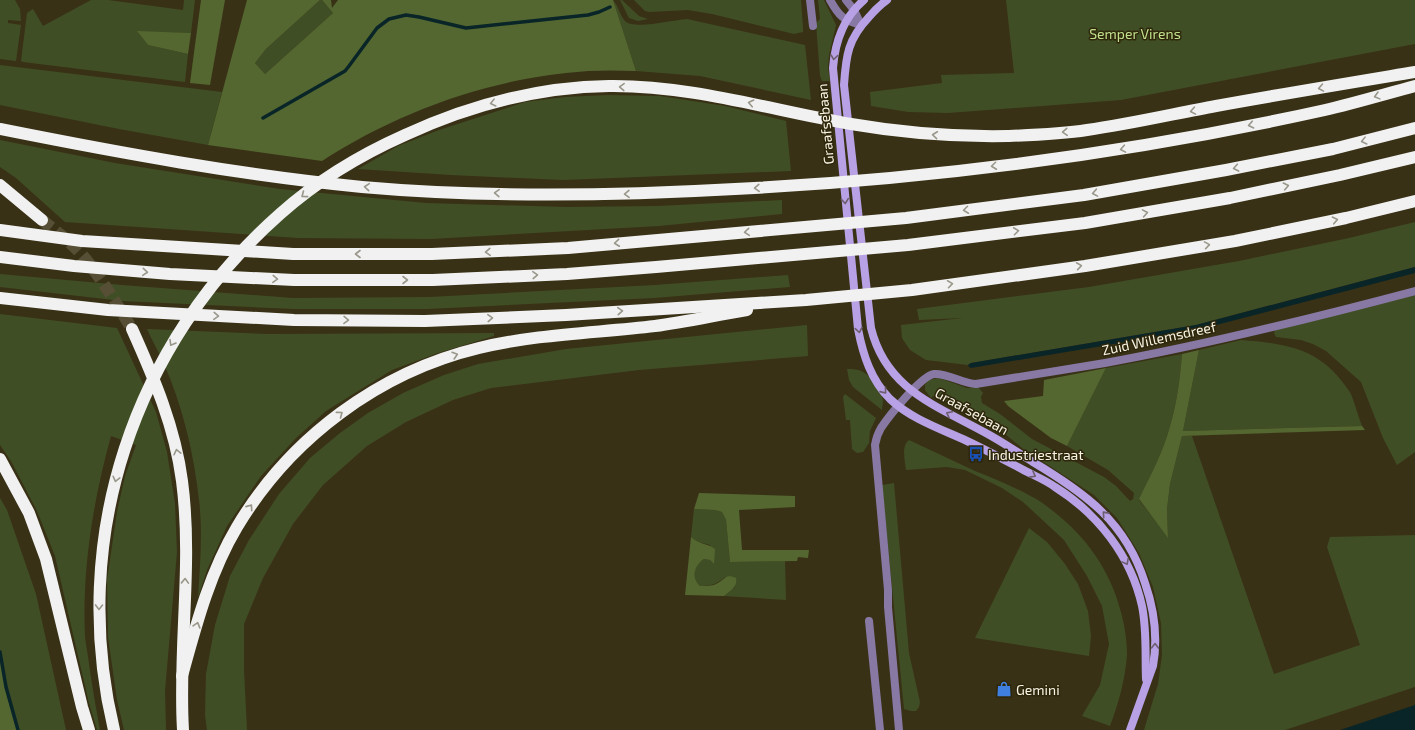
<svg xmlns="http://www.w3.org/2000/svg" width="1415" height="730" viewBox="0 0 1415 730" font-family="'Exo 2',sans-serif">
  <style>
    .green { fill: #404e25 }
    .forest { fill: #546730 }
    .water { fill: #092528 }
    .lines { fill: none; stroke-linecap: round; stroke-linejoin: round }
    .stream { stroke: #092528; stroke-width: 3.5 }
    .motorway-tunnel { stroke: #564e35; stroke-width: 12; stroke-dasharray: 12 6; stroke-linecap: butt }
    .minor { stroke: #8779a3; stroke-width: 8 }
    .tertiary { stroke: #8779a3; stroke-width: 8 }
    .secondary { stroke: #b8a1e4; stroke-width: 8 }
    .motorway { stroke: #f1f1f1; stroke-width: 12 }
    .oneway { stroke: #6c5e6d }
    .oneway2 { stroke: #99968a }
    .labels { text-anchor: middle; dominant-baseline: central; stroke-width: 3; stroke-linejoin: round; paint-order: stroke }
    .park-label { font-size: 14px; fill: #c1e08c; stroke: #2e270c }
    .street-label { font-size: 14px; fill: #f9f5e5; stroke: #2e270c }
    .poi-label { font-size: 14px; fill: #f9f5e5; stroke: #2e270c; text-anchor: start }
  </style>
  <rect width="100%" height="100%" fill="#393116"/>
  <g class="green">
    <polygon points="0,0 15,0 20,9 21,21 8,20 8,23 21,25 16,61 0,59"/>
    <polygon points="91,0 108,0 183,10 184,0 195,0 191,33 138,32 148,45 188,54 185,82 23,62 21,61 27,13 33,9 43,26"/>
    <polygon points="320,0 322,0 333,13 265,74 255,63 266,49"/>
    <path d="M613,0C618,5 620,16 625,21C634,30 673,20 687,19L805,45L811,100L700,76L636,71Z"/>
    <polygon points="620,0 622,0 639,16 648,19 638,21 629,18"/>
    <polygon points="634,0 801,0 803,28 803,32 794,34 712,14 688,10 649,12 645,11"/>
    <polygon points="818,0 824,0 836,25 829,55 828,67 830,81 822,81 820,76 816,23 820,19"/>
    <polygon points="1006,0 1415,0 1415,44 1121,100 948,113 908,112 871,106 870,92 942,83 941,75 1014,73"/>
    <polygon points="0,65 222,92 208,145 119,129 0,105"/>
    <polygon points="607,95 660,96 725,106 786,121 791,171 563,180 451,175 358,169 398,146 439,130 525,102 565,97"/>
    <polygon points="0,140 115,163 280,189 426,203 565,207 658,206 782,200 782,214 659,226 431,239 298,238 65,222 16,178 0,167"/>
    <polygon points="1415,222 1415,267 1196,325 971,363 968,365 926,360 910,350 902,338 901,325 962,318 919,320 917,309 1089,287 1239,261 1349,238"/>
    <polygon points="0,274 122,285 293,298 430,297 655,285 788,275 790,287 654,298 428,309 293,309 122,301 0,287"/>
    <polygon points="1415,294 1415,452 1397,465 1383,438 1361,382 1326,351 1313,344 1301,340 1276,337 1274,333 1275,330"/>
    <path d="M0,314L117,328L156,412L167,452L175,504L177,552L165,691L166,730H124L117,700L108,637L107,580L117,512L125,476L136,445L111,436C93,501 82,569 85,637C86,646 88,655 89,664C92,686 96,708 100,730H97L89,703L55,556L37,511L11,461L0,445Z"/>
    <polygon points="807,325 808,356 639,370 491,388 453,400 406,422 367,446 323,485 293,524 263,578 244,624 244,670 247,730 207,730 205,715 206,674 215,625 230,576 249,540 279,494 310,458 340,433 368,413 403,393 444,375 478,364 566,349"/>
    <path d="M147,329L268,334L494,333V336L438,353L392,370L326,411L296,438L261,476L227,526L207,570L198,598C200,565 203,532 199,500C194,454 183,407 164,364C159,352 152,341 147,329Z"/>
    <path d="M1241,340C1280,343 1315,347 1340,379C1344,384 1348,389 1351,394C1355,404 1358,416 1362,426L1183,431L1199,350Z"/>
    <path d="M1182,354C1180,378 1177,403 1170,426C1163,452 1150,476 1139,500L1168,537L1167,509L1170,484L1182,436H1192L1274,674L1360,645L1327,547L1330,537L1415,535V687L1285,730H1144L1158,684L1162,655L1161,623L1153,587L1139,553L1117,518L1094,495L1022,448L992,423L966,408L933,396L931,398L925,390V385L928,380L939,378L967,388L978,387L983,393L981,397L982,403L1000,414L1032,439L1104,477L1116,486L1130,501L1133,499L1134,493L1108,470L1067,446L1106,368Z"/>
    <path d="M847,369C853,369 858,369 863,372C871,376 882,391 883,400C883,403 882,407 882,410L853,387L849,380Z"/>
    <polygon points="845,394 876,418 870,431 869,443 863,452 857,453 852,449 850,420 846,420 843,397"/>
    <path d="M909,440C931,450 953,461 975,471C997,480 1020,489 1041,502C1082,531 1110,566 1122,616C1125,628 1127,642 1127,655C1125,680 1119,702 1110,726L1082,716L1100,685L1109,644L1102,606L1087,576L1064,540L1023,502L1002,488L965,470L947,467L906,470C905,461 901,446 909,440Z"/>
    <polygon points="894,483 909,653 920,702 919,707 916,711 911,711 904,709 882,485"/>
    <polygon points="0,498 7,510 36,594 66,730 18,730 6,687 0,652"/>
    <path d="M694,509L715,510L722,512L726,520L730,562L785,561L786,600L724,596L735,587L725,577C717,584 711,586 700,586C691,577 693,566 704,559L710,560L714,564L710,545L695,541L691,537Z"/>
    <polygon points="1029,528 1047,542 1065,564 1078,584 1088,611 1091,636 1089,656 975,638"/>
  </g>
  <g class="forest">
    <polygon points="201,0 225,0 210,85 190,83"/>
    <path d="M247,0H320L266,49L255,63L265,74L333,13L322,0H331L332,8L338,0H613L636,71C613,70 589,70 566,73C481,82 394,114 322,161L208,145Z"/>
    <polygon points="137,31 191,33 188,54 148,45"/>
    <path d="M1199,350L1183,431L1362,426L1365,430L1182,436L1170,484L1167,509L1168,538L1139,499C1150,476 1163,452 1170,426C1177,403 1180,378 1182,354Z"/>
    <polygon points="1106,368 1067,446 1051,438 1008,406 1004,401 1043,396 1044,380"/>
    <polygon points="699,493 795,496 795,507 739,510 742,550 809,550 808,558 798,557 797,561 730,562 726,520 722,512 715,510 694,509"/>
    <path d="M691,537C698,544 707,543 715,549L714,564L710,560L704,559C694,566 691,577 700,586C705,586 712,586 716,584C725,580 725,573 736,578C738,587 730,591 724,596L685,595Z"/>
    <polygon points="0,652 6,687 18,730 0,730"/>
  </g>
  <g class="water">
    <polygon points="1415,267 1415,273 1197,330 971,368 969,367 968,365 971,363 1196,325"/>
    <polygon points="1415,705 1415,730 1340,730"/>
  </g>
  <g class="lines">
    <g class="stream">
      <polyline points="263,118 345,71 349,66 377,28 389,19 406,15 419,17 466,28 588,15 599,12 610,7"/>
      <polyline points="0,652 6,687 18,730"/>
    </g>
    <path class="motorway-tunnel" d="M42,220C58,233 75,245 88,262C104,283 118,306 132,329"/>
    <g class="minor">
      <polyline points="810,0 813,26"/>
      <polyline points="869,621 880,730"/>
      <path d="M899,730L888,607V590L875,445C876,439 878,433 881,428C889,416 921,376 934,374C947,373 962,383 976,384C1019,377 1062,370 1105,363C1209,344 1313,318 1415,291"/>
    </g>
    <g class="tertiary">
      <path d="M830,0C839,16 843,20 861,25"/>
      <polyline points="846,0 854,10 861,25"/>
    </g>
    <g class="secondary">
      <path d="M864,0C844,17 835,42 833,68L858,329C863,355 871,380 890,399C911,419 941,429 967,441C984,449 1001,458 1018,467C1030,474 1044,479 1055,487C1098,514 1131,556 1142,606C1147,630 1145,655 1146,679"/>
      <path d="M887,0C880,5 875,10 869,17C848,39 846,55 844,85L871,328C886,389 935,405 984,432C1001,441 1017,452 1033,462C1085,493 1126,522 1145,583C1154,609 1158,638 1153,666L1130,730"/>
    </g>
    <g class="motorway">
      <path d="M0,129C120,153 240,175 362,187C486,198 610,196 735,189C933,179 1131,153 1325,110C1355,103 1385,94 1415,86"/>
      <polyline points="0,185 42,220"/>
      <polyline points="0,230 82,241 293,254 432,254 568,248 906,218 1084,195 1226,170 1333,149 1415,128"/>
      <polyline points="0,257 74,266 170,274 294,280 433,280 567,274 656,267 908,245 1085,223 1230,198 1340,175 1415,157"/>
      <polyline points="0,298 108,310 294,320 425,321 566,315 806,300 912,290 1085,266 1235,241 1346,218 1415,201"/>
      <path d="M132,329C154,378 175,427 182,481C193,564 178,647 183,730"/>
      <polyline points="0,459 29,513 46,559 82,707 89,730"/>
      <path d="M182,676C196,625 210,572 237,527C290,438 379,372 479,348C537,334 596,333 655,326C686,322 716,315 747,310"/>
      <path d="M114,730C68,539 133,344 280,214C317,181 360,155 405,135C468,106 539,87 609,86C691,85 770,110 851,124C903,133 955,137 1008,136C1034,135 1061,134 1087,130C1130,124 1173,114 1216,106C1282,94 1349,83 1415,72"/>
    </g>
  </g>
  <defs><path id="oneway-chevron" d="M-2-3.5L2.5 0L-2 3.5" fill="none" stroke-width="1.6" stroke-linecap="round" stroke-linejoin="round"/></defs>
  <g class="oneway">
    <use href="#oneway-chevron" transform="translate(834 57) rotate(98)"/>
    <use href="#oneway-chevron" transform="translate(845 201) rotate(84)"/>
    <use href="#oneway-chevron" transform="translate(859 330) rotate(81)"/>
    <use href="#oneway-chevron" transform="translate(884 391) rotate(51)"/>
    <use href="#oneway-chevron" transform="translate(949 414) rotate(-153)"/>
    <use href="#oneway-chevron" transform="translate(1033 475) rotate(28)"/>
    <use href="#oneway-chevron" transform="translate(1105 514) rotate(-132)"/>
    <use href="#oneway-chevron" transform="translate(1126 562) rotate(62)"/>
    <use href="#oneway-chevron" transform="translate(1155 646) rotate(-89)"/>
  </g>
  <g class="oneway2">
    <use href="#oneway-chevron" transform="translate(622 87) rotate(-178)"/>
    <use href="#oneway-chevron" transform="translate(1321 88) rotate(170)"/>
    <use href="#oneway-chevron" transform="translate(1377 96) rotate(165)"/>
    <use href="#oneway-chevron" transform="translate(493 103) rotate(166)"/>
    <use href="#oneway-chevron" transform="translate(751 103) rotate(-168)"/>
    <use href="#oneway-chevron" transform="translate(1193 111) rotate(170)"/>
    <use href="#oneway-chevron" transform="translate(1251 125) rotate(168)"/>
    <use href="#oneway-chevron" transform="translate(1065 132) rotate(176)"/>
    <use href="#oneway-chevron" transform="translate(935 135) rotate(-174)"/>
    <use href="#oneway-chevron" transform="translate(1364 141) rotate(166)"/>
    <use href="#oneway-chevron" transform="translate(1123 149) rotate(170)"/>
    <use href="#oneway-chevron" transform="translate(994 166) rotate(173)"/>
    <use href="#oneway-chevron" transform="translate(1236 168) rotate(169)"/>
    <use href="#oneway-chevron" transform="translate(1286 186) rotate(-12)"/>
    <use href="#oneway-chevron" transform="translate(367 187) rotate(-175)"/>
    <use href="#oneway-chevron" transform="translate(757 188) rotate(177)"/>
    <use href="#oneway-chevron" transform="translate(497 193) rotate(-178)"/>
    <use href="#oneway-chevron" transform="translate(1095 193) rotate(170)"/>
    <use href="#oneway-chevron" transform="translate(627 194) rotate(179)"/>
    <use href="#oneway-chevron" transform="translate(304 195) rotate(143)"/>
    <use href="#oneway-chevron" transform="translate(966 210) rotate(173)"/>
    <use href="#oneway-chevron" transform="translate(1145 213) rotate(-10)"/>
    <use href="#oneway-chevron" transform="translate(1335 220) rotate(-12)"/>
    <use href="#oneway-chevron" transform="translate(1016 231) rotate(-7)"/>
    <use href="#oneway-chevron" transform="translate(747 232) rotate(175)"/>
    <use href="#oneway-chevron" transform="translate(617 243) rotate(174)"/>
    <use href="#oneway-chevron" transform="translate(1207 245) rotate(-9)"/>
    <use href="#oneway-chevron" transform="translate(488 252) rotate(177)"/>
    <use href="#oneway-chevron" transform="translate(358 254) rotate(-180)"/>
    <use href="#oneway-chevron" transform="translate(1079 266) rotate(-8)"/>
    <use href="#oneway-chevron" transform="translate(145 272) rotate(5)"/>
    <use href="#oneway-chevron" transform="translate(535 275) rotate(-3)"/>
    <use href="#oneway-chevron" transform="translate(275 279) rotate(3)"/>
    <use href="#oneway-chevron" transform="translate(405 280)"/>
    <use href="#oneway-chevron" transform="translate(950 284) rotate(-8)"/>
    <use href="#oneway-chevron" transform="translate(620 311) rotate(-4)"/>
    <use href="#oneway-chevron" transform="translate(216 316) rotate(3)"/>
    <use href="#oneway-chevron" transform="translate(490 318) rotate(-3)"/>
    <use href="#oneway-chevron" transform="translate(346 320) rotate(1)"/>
    <use href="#oneway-chevron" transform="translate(172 343) rotate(121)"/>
    <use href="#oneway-chevron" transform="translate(455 355) rotate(-17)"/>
    <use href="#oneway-chevron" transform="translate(340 414) rotate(-37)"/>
    <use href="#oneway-chevron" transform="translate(177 452) rotate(-103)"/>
    <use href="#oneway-chevron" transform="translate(116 479) rotate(104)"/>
    <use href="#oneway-chevron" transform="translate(250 507) rotate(-55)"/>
    <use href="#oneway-chevron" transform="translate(185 581) rotate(-88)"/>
    <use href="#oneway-chevron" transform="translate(99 607) rotate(91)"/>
    <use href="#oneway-chevron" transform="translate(197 625) rotate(-74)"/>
  </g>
  <defs>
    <g id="bus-bare" transform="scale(1.2)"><path d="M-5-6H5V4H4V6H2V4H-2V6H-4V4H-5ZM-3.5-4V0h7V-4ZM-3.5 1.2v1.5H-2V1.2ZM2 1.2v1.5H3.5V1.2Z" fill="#1a4fb4" stroke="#2e270c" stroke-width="2.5" paint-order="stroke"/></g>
    <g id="shop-bare" transform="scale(1.2)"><path d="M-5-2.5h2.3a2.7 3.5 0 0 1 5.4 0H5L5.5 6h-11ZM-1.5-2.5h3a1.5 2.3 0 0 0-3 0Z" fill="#3f7fe0" stroke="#2e270c" stroke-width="2.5" paint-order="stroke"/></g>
  </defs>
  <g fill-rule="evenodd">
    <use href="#bus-bare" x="976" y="454"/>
    <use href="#shop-bare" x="1004" y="689"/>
  </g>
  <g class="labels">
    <g class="park-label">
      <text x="1135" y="33">Semper Virens</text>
    </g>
    <g class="street-label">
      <text transform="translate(825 124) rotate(-95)">Graafsebaan</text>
      <text transform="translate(1159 338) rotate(-12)">Zuid Willemsdreef</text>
      <text transform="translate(972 411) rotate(29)">Graafsebaan</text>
    </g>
    <g class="poi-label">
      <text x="988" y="454">Industriestraat</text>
      <text x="1016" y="689">Gemini</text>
    </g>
  </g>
</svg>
